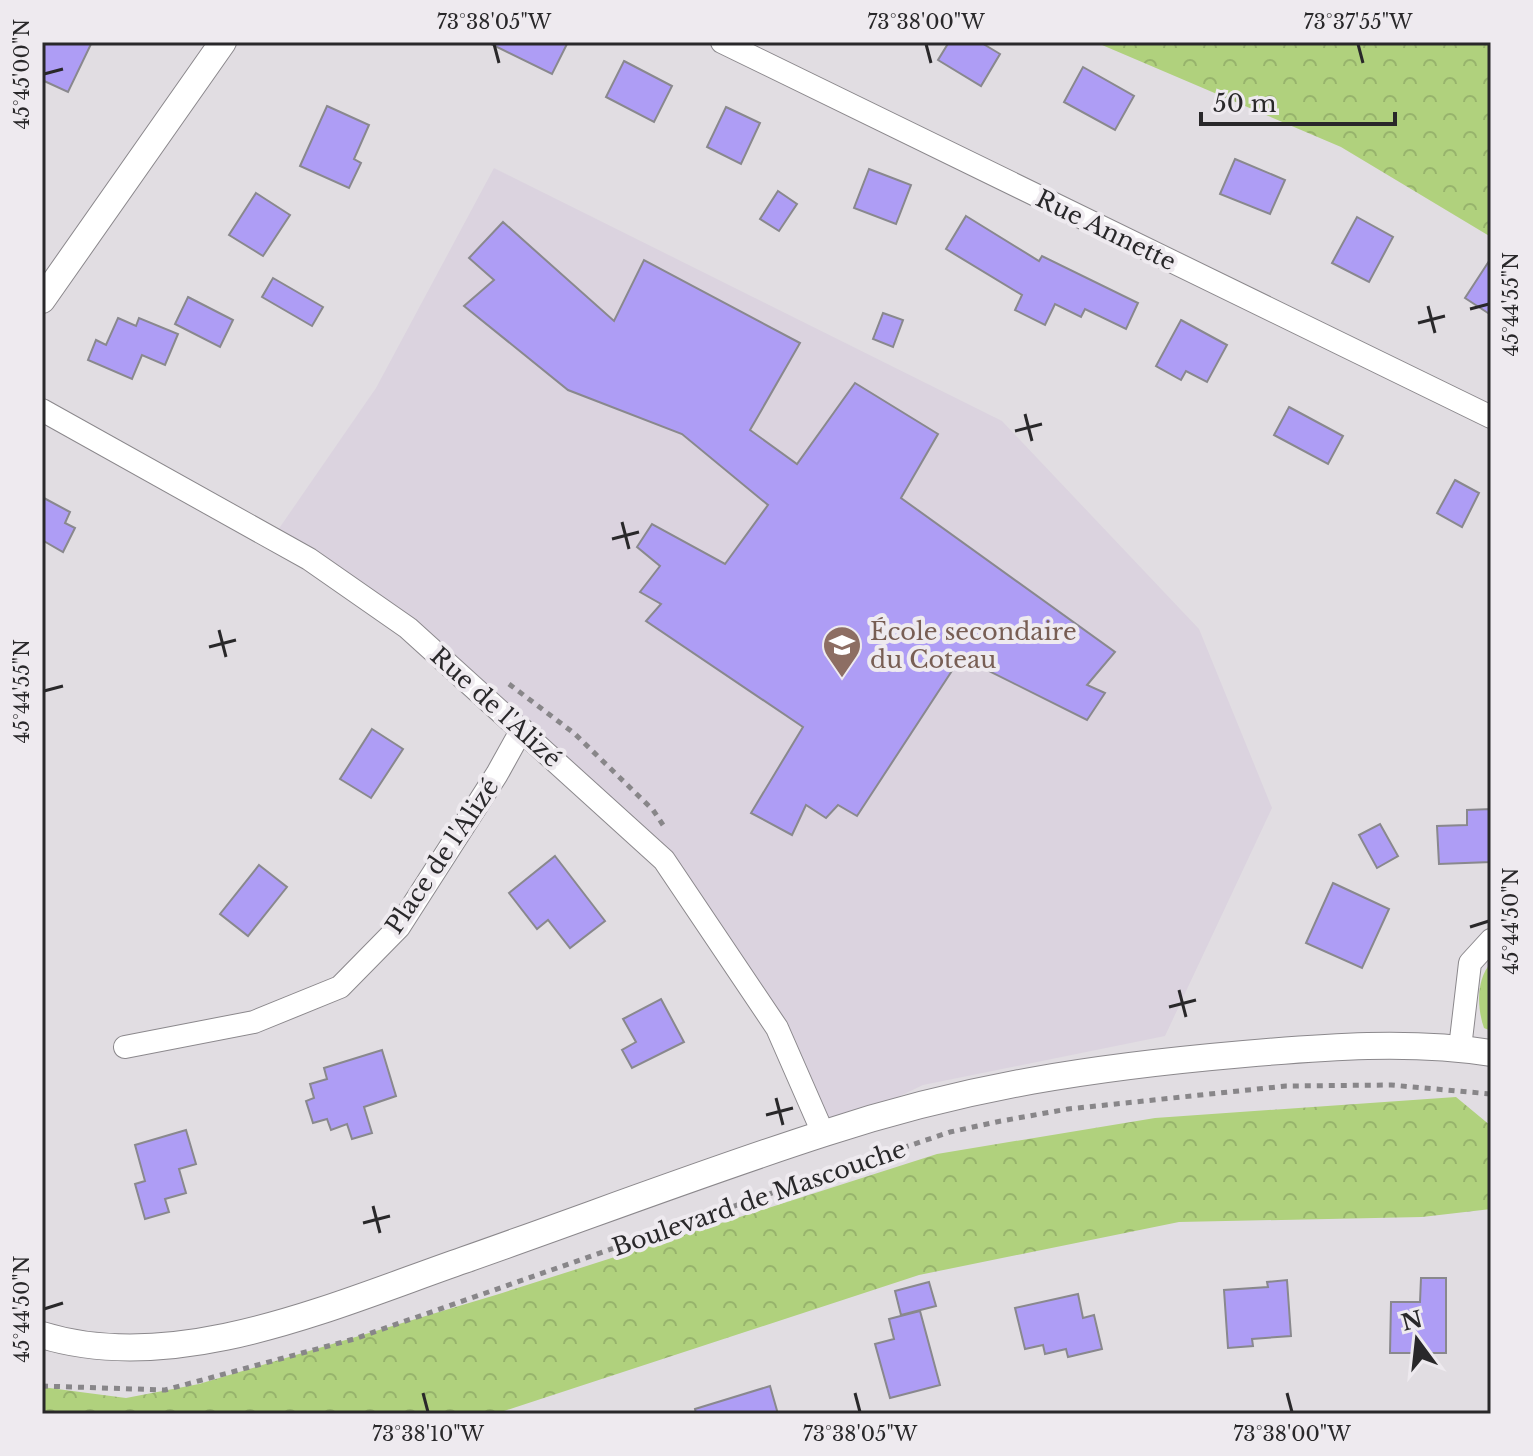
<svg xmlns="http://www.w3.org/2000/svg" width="1533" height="1456" viewBox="0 0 1533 1456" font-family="'Libre Baskerville',serif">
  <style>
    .built { fill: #dbd3df }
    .grass { fill: url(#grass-tufts) }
    .forest { fill: url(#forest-crowns) }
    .building { fill: #ae9df5; stroke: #89888d; stroke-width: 2 }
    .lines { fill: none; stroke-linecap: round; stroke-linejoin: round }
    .minor-casing { stroke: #8b888c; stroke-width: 24 }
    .tertiary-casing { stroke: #8b888c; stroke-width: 28 }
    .path { stroke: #888689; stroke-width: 5; stroke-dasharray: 6 6; stroke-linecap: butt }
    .minor { stroke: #fff; stroke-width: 22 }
    .tertiary { stroke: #fff; stroke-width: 26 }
    .ticks { fill: none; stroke: #29282a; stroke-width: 3 }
    .labels { text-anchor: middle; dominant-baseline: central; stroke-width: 8; stroke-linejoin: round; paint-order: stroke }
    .street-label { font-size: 24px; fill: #29282a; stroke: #eeeaef }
    .education-label { font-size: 24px; fill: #785e54; stroke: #eeeaef; text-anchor: start }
    .neatline { fill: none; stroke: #29282a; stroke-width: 3 }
    .ticks-label { font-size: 20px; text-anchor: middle; fill: #29282a }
  </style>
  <defs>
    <pattern id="grass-tufts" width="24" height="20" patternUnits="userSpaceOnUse" patternTransform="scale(2)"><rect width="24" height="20" fill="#b0d17d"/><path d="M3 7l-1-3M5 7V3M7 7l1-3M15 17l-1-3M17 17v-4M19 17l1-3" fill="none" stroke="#97b36c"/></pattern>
    <pattern id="forest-crowns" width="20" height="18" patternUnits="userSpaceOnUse" patternTransform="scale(2)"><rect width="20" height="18" fill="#b0d17d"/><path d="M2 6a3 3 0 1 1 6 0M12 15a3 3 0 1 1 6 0" fill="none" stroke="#97b36c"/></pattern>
  </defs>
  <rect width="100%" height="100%" fill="#e1dde2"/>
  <polygon class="built" points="494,168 1002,421 1199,629 1272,808 1165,1036 923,1085 823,1133 777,1028 664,860 408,629 269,543 376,388"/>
  <path class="grass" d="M1491,963V1031L1484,1028C1477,1008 1476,979 1491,963Z"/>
  <g class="forest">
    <polygon points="1095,42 1491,42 1491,237 1341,147"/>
    <polygon points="1456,1097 1491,1126 1491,1209 1422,1217 1179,1222 919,1275 495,1414 42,1414 42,1387 126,1398 199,1384 499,1294 937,1154 1155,1118"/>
  </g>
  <g class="building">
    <polygon points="42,42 92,42 68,92 42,80"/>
    <polygon points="487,42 568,42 552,74"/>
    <polygon points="949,42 980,42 1000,54 981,86 938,60"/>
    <polygon points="624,61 672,86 654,122 606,97"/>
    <polygon points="1083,67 1134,96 1115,130 1064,102"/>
    <polygon points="327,106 369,125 354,159 361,163 349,188 300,166"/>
    <polygon points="726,107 760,123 741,164 707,147"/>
    <polygon points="1235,159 1285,180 1270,214 1220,194"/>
    <polygon points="869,169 911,185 896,224 854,208"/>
    <polygon points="778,191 797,204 779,231 760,219"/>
    <polygon points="256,193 290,215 263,256 229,235"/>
    <polygon points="966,216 1039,261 1042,256 1138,303 1126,329 1085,309 1081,317 1055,304 1045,325 1015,310 1022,295 946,249"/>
    <polygon points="1357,217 1393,237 1369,282 1332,263"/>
    <polygon points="503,222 614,321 644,260 800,343 750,430 797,464 855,383 938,434 901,498 1115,652 1087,685 1105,693 1087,720 961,657 857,816 838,805 826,818 806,805 792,835 751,813 803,727 646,621 661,604 640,592 660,566 637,547 652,524 725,564 768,505 682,434 568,390 464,306 494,280 469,258"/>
    <polygon points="1491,258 1491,315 1465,298"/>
    <polygon points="273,278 323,307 312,326 262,297"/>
    <polygon points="188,297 233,320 220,347 175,324"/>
    <polygon points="883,313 903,320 893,347 873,339"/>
    <polygon points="118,318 136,326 139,318 178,334 165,365 142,355 132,379 88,360 96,340 106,345"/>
    <polygon points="1181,320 1227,345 1207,382 1186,371 1181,380 1156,366"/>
    <polygon points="1289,407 1343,436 1328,464 1274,435"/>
    <polygon points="1455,480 1479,493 1462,527 1437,513"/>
    <polygon points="42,497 70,512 65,523 75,528 63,552 42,540"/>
    <polygon points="372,729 403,749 371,798 340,779"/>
    <polygon points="1491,809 1491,862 1439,864 1437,826 1467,825 1467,810"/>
    <polygon points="1380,824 1398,856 1377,868 1359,835"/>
    <polygon points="555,856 605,921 570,948 548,920 537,929 509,893"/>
    <polygon points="259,865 287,887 248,936 220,914"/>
    <polygon points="1333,883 1389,909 1362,968 1306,943"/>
    <polygon points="661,999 684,1042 632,1068 622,1050 636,1042 623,1019"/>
    <polygon points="382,1050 396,1096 364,1107 372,1133 352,1139 347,1124 331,1130 327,1119 313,1123 306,1101 314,1098 310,1084 327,1079 324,1068"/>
    <polygon points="186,1130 196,1164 179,1169 186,1193 165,1199 169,1212 145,1219 135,1184 145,1181 135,1145"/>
    <polygon points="1421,1278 1446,1278 1446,1353 1390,1353 1391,1302 1420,1302"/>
    <polygon points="1287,1280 1291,1336 1252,1339 1253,1346 1228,1348 1224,1290 1268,1287 1267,1282"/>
    <polygon points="929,1282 936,1306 901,1315 895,1291"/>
    <polygon points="1078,1294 1083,1318 1094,1315 1102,1349 1068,1357 1066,1349 1045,1354 1043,1345 1025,1349 1015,1308"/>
    <polygon points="920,1311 940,1385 890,1398 875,1344 894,1339 889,1319"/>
    <polygon points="770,1386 778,1414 696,1414 695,1409"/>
  </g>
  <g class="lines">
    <g class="minor-casing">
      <g id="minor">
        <polyline points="722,42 1491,417"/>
        <polyline points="42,410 309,559 408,628 664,860 777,1028 823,1133"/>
        <polyline points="125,1047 254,1022 340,987 399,927 497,774 522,729"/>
        <polyline points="1460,1048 1470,963 1491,940"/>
      </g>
    </g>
    <g class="tertiary-casing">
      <g id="tertiary">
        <polyline points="42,300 223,42"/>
        <path d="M42,1335C177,1377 337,1304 464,1260C584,1218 704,1172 825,1133C968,1086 1094,1067 1244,1054C1324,1047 1411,1040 1491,1053"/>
      </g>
    </g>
    <g class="path">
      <polyline points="509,684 575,734 653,810 663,825"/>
      <polyline points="42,1386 165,1390 354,1339 849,1166 950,1132 1001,1121 1068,1109 1286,1086 1391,1085 1491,1094"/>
    </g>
    <use href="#minor" class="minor"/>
    <use href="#tertiary" class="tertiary"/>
  </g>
  <path class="ticks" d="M494,44L499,63M926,44L931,63M1358,44L1363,63M44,74L63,69M1428,306L1435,333M1470,309L1489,304M1418,323L1445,316M1025,414L1032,441M1015,431L1042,424M622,522L629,549M612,539L639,532M219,630L226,657M209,647L236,640M44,691L63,686M1470,927L1489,921M1179,990L1186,1017M1169,1007L1196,1000M776,1098L783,1125M766,1115L793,1108M373,1206L380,1233M363,1223L390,1216M44,1309L63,1303M423,1393L428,1412M855,1393L860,1412M1287,1393L1292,1412"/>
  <defs>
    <g id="school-pin" transform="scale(2)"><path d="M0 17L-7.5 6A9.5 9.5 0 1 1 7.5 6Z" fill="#8d6e63" stroke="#eeeaef"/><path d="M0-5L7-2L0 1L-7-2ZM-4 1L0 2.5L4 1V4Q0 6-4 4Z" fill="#fff"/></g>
  </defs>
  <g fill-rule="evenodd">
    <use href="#school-pin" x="842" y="645"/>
  </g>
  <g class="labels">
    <g class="street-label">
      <text transform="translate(1106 230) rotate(26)">Rue Annette</text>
      <text transform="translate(496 707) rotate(42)">Rue de l'Alizé</text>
      <text transform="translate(442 856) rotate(-56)">Place de l'Alizé</text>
      <text transform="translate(759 1198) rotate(-19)">Boulevard de Mascouche</text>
    </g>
    <g class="education-label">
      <text x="870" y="631">École secondaire<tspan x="870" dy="28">du Coteau</tspan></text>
    </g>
  </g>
  <rect width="1533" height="1456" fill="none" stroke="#eeeaef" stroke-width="88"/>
  <g transform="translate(1417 1340) rotate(345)" stroke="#eeeaef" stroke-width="6" paint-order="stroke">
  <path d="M0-6L14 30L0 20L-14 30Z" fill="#29282a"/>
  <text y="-12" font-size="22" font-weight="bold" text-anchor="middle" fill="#29282a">N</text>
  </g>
  <path d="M1201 112v12h194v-12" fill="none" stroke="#29282a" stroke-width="4"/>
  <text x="1213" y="112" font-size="24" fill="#29282a" stroke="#eeeaef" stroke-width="6" paint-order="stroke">50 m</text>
  <rect x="44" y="44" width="1445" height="1368" class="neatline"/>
  <g class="ticks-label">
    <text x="494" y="29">73°38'05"W</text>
    <text x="926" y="29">73°38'00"W</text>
    <text x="1358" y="29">73°37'55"W</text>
    <text transform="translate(22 74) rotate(-90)" y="7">45°45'00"N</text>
    <text transform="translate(1511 304) rotate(-90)" y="7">45°44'55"N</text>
    <text transform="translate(22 691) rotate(-90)" y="7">45°44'55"N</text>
    <text transform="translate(1511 921) rotate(-90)" y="7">45°44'50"N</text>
    <text transform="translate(22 1309) rotate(-90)" y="7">45°44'50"N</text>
    <text x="428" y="1441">73°38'10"W</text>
    <text x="860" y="1441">73°38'05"W</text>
    <text x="1292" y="1441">73°38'00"W</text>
  </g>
</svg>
